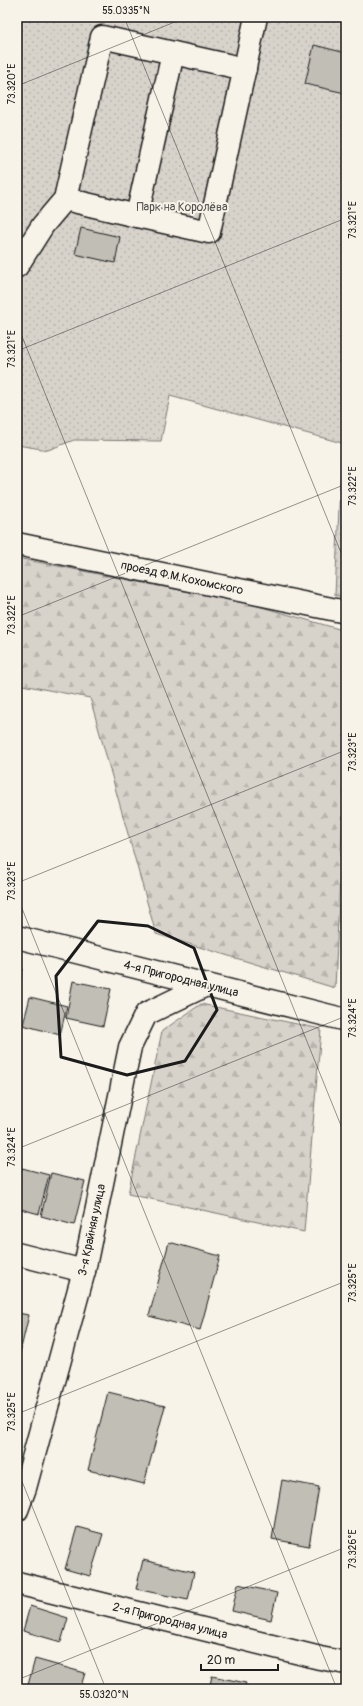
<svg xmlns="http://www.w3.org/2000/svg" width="363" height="1706" viewBox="0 0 363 1706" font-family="Pangolin,sans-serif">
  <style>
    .forest { fill: url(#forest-firs); stroke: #7a7874 }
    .park { fill: url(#park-dots); stroke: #7a7874 }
    .building { fill: #c0beb5; stroke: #1c1c1c }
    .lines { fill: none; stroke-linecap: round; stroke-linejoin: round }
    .minor-casing { stroke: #1c1c1c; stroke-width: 25 }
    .minor { stroke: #f7f3e8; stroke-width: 22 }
    .marked { fill: none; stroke: #1c1c1c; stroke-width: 3; stroke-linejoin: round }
    .ticks { fill: none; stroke: #1c1c1c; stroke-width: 1; stroke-opacity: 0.45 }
    .labels { text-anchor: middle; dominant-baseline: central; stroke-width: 4; stroke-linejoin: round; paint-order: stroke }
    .park-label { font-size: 12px; fill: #545351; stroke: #f7f3e8 }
    .street-label { font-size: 12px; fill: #1c1c1c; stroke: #f7f3e8 }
    .neatline { fill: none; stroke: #1c1c1c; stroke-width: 1.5 }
    .ticks-label { font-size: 10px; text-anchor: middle; fill: #1c1c1c }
  </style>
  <defs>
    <pattern id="forest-firs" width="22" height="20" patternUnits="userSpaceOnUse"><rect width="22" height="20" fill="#d7d3cb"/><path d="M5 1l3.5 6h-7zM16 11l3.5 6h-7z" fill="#b8b5ae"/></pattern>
    <pattern id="park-dots" width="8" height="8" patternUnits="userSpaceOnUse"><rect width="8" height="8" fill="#d7d3cb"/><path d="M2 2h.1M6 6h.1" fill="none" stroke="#b8b5ae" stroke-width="1.8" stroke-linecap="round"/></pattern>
  </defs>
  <rect width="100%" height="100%" fill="#f7f3e8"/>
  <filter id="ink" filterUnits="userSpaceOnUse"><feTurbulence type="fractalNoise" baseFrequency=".025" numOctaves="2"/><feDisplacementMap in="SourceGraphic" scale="8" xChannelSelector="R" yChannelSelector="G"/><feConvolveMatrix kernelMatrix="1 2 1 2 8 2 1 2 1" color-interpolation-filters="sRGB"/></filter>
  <g filter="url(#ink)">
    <g class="forest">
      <polygon points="17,558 251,604 346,631 346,739 335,988 156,934 90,698 17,684"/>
      <polygon points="201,1004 321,1029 304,1232 128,1194 162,1031"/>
    </g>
    <polygon class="park" points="17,17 346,17 346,598 335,595 342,443 170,396 161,441 74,440 48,450 17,445"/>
    <g class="building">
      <polygon points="314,45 346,53 345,93 305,84"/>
      <polygon points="81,228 120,237 115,263 75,254"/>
      <polygon points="17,968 23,969 17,993"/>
      <polygon points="73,981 111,989 103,1026 66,1018"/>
      <polygon points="30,997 67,1006 60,1035 23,1025"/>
      <polygon points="22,1168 49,1175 39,1214 17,1208 17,1190"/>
      <polygon points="51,1173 85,1181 74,1225 41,1216"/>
      <polygon points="169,1242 220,1256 200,1330 149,1316"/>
      <polygon points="17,1313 29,1315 17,1365"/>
      <polygon points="108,1392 165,1406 144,1484 88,1470"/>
      <polygon points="282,1480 319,1487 309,1546 272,1539"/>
      <polygon points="77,1527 103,1534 90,1576 65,1569"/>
      <polygon points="143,1560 194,1572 188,1600 136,1589"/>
      <polygon points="238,1584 277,1593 271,1620 232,1611"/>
      <polygon points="30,1606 68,1618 61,1642 23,1631"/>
      <polygon points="35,1659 85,1673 80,1689 41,1689 28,1685"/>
      <polygon points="212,1676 246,1683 244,1689 209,1689"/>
    </g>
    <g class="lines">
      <g class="minor-casing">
        <g id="minor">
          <polyline points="65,199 137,216 173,53"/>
          <polyline points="137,216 209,232 256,17"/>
          <polyline points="17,266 43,225 65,199 102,37 245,69"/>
          <polyline points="17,544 346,612"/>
          <polyline points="17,937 346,1020"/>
          <polyline points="17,1254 84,1271"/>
          <polyline points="17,1510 25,1488 84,1271 130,1047 146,1014 206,985"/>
          <polyline points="17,1583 320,1658 346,1663"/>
        </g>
      </g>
      <use href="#minor" class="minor"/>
    </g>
  </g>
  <path class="marked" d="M98,921L148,926L194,948L217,1010L185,1061L127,1075L61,1057L56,976Z"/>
  <path class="ticks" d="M124,17L346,565M17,86L187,17M17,324L346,1138M17,351L346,218M17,617L346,484M17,883L346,750M17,896L337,1689M17,1149L346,1016M17,1414L346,1281M17,1469L106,1689M17,1680L346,1547"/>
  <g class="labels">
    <g class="park-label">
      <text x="182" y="207">Парк на Королёва</text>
    </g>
    <g class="street-label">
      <text transform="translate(182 578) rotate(12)">проезд Ф.М.Кохомского</text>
      <text transform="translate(181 979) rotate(14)">4-я Пригородная улица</text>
      <text transform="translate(92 1230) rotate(-78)">3-я Крайняя улица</text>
      <text transform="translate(170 1621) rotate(14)">2-я Пригородная улица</text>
    </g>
  </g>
  <rect width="363" height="1706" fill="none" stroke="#f7f3e8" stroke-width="44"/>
  <path d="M201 1664v6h77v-6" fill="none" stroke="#1c1c1c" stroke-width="2"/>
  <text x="207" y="1664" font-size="12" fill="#1c1c1c" stroke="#f7f3e8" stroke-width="3" paint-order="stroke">20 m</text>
  <rect x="22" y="22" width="319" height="1662" class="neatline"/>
  <g class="ticks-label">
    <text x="126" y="14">55.0335°N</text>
    <text transform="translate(11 84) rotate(-90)" y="4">73.320°E</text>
    <text transform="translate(352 220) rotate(-90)" y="4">73.321°E</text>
    <text transform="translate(11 349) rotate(-90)" y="4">73.321°E</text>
    <text transform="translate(352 486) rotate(-90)" y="4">73.322°E</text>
    <text transform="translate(11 615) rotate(-90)" y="4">73.322°E</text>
    <text transform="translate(352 752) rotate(-90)" y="4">73.323°E</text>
    <text transform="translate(11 881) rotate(-90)" y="4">73.323°E</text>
    <text transform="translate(352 1018) rotate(-90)" y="4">73.324°E</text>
    <text transform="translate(11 1147) rotate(-90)" y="4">73.324°E</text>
    <text transform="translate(352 1283) rotate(-90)" y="4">73.325°E</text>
    <text transform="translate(11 1412) rotate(-90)" y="4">73.325°E</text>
    <text transform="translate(352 1549) rotate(-90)" y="4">73.326°E</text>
    <text x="104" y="1698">55.0320°N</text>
  </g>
</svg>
